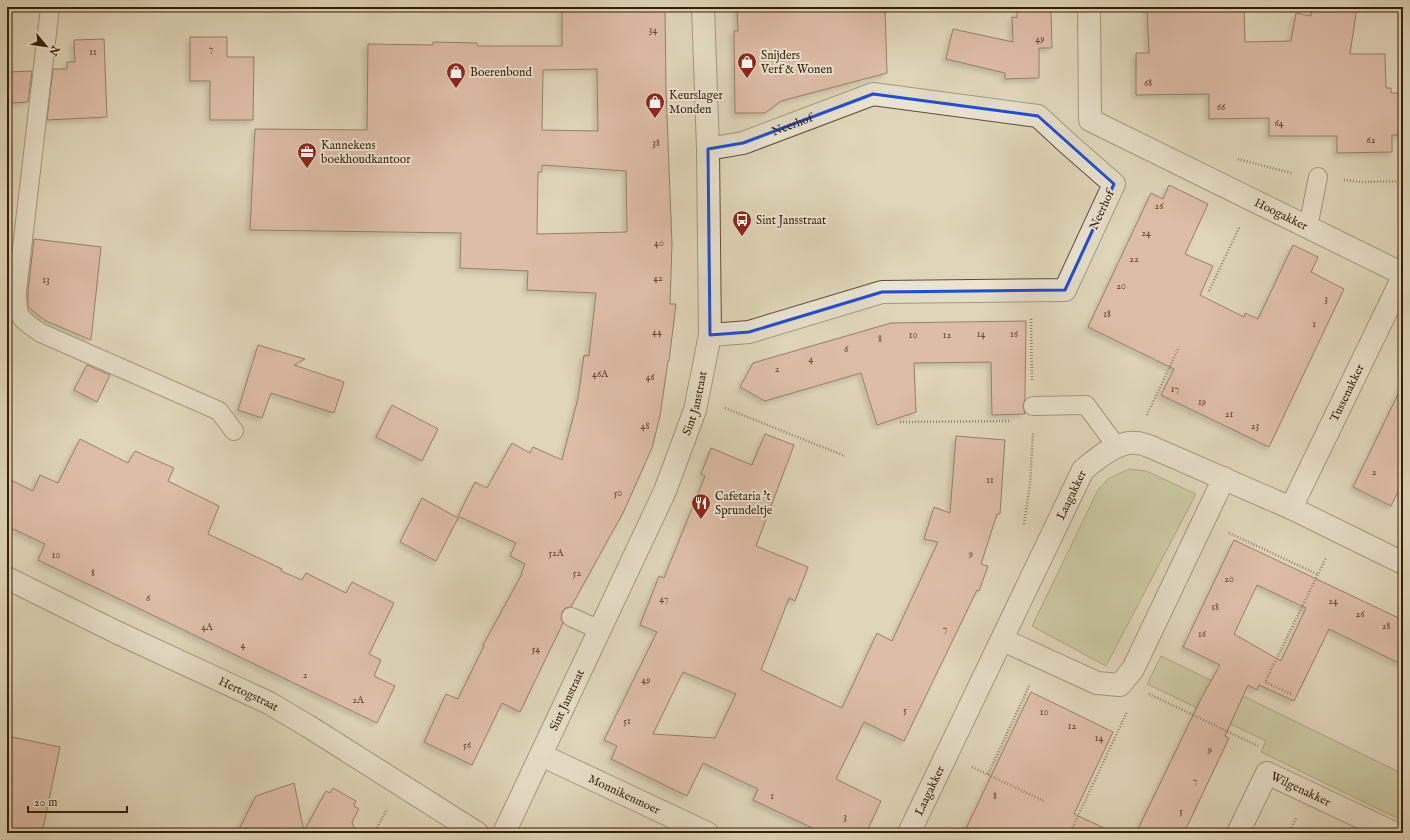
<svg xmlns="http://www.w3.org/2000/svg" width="1410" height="840" viewBox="0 0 1410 840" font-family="'IM FELL English',serif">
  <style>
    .green { fill: #b7bc8c; stroke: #776d49 }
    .building { fill: #dd9f92; stroke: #371e06; fill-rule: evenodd; filter: url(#shadow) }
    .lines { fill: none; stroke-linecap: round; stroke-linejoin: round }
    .service-casing { stroke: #614c33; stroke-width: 20 }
    .minor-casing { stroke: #614c33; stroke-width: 24 }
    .tertiary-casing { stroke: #614c33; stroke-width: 24 }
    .path { stroke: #371e06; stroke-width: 2.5; stroke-dasharray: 1 2; stroke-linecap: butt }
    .service { stroke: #eae4d2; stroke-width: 18 }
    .minor { stroke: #eae4d2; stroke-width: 22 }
    .tertiary { stroke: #eae4d2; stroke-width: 22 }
    .marked { fill: none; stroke: #1d4ed8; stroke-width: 3; stroke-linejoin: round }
    .labels { text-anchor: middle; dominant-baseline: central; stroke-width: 4; stroke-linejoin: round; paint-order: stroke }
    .number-label { font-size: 10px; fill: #603e29 }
    .poi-label { font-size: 12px; fill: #371e06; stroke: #eae4d2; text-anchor: start }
    .street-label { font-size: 12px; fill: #371e06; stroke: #eae4d2 }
  </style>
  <defs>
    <filter id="shadow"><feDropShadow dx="-3.5" dy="3.5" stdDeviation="2" flood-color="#0004"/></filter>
  </defs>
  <rect width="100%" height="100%" fill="#dfd6b9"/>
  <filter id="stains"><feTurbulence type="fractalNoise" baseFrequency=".005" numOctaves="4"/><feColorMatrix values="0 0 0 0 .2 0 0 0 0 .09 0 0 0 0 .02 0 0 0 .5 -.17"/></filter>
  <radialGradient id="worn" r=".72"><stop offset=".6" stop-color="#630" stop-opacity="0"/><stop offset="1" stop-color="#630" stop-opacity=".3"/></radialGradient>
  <g class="green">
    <polygon points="1129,469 1146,471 1196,494 1106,666 1032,626 1098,490 1108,479"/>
    <polygon points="1161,656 1403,774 1403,821 1261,752 1266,741 1147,684"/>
  </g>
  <g class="building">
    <path d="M562,7H665L666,91L672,244L670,304H676L669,361H668L660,416L652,448L623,513L609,538L571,607L565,608L562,612L561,618L563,623L520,712L502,703L472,765L424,742L446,694L458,699L484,646L483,645L522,574H521L525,564L510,556L516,543L458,516L475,482L487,488L512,443L530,453L533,447L562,460L578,398L584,355L589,356L596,293L527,290L528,271L460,268L461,233L250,230L255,129L367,130L368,44L433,45V42L477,43L478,46H562ZM597,69L598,131L542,130L543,70ZM542,165L626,171L627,232L537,234L538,172H542Z"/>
    <polygon points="737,7 885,7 887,73 781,101 765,113 735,113 734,31 738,31"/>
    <polygon points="1147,7 1244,7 1245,42 1291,41 1296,13 1311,16 1312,7 1357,7 1350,54 1385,54 1386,88 1391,88 1391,93 1403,93 1403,135 1392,135 1392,152 1337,153 1337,136 1269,136 1269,118 1209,119 1209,94 1136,95 1136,53 1149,53"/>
    <polygon points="1051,10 1052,48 1039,48 1039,78 1005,79 1005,73 946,59 953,29 1013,42 1012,17 1017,18 1017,11"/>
    <polygon points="190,37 227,37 227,57 254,57 253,120 210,120 210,81 190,81"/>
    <polygon points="104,39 107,117 47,120 53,69 67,69 67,62 75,62 74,40"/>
    <polygon points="32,71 28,102 7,103 7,72"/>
    <polygon points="1169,185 1208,204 1185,254 1213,266 1200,295 1244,317 1245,313 1258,319 1293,245 1318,257 1311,272 1344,289 1269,447 1161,395 1174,369 1088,327 1151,193 1163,199"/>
    <polygon points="34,239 101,247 91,340 46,321 28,307 28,292"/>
    <polygon points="1026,321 1025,399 1023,406 1025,414 992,415 991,362 914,363 916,412 877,425 861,373 765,401 740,387 753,363 891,323"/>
    <polygon points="258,345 305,359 294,365 344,382 334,413 271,393 262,418 238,410"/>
    <polygon points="87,365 110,375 97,402 74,390"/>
    <polygon points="1403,384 1403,481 1391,506 1353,487"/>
    <polygon points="392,405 438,429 422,461 376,437"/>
    <path d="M765,434L794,445L756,546L808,567L795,601L789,598L761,670L842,708L877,633L892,641L938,542L924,539L934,507L950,513L956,436L1005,440L1000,514H997L981,564L988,566L979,591L977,590L904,741L864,722L836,779L881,801L866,833H823L753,800L758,789L703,763L687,796L611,759L617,746L604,740L657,632L640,625L659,576L664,578L705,476L701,474L711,448L752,465ZM683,672L736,694L715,738L653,734Z"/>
    <polygon points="80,439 128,463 135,451 174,468 168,481 219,506 208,534 282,569 281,571 302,580 306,573 346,593 352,582 394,603 369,654 381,660 374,676 395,686 377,723 38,560 45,544 7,526 7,478 33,491 40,475 58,483"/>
    <polygon points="422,498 458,518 436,561 400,542"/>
    <path d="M1234,540L1403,620V665L1329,629L1294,701L1259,685L1257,690L1248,685L1225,736L1229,738L1184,833H1136L1202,697L1220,665L1183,647ZM1257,585L1306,608L1281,661L1234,634Z"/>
    <polygon points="1031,692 1113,732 1074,814 1115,833 964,833"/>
    <polygon points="7,736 60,747 42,833 7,833"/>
    <polygon points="294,783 304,831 326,791 330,793 333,788 356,801 354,806 359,809 352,822 356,833 237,833 256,796"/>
  </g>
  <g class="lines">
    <g class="service-casing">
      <g id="service">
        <path d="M50,7L17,291C17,318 19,318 41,333L219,411L234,431"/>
        <polyline points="1308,227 1318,177"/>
        <polyline points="1033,406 1086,405 1117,447"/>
        <polyline points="571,617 600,630"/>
      </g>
    </g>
    <g class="minor-casing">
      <g id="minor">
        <path id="s1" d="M1089,7L1090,120L1403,274"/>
        <path id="s2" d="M708,149L743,143L873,94L1038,116L1066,142L1114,184L1065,290L882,292L749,332L710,335"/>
        <path id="s3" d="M1291,508L1403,277"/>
        <path id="s4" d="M7,578L116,632L269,703L308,726L477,833"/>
        <polyline points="1003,640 1097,683 1120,685 1133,669 1224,478"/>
        <path id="s5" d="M541,755L707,833"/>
        <path id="s6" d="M909,833L1083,470C1095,460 1118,440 1136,443C1141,443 1146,445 1151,447L1291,508L1403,563"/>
        <path id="s7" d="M1238,833L1267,773L1394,833"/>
      </g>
    </g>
    <g class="tertiary-casing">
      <g id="tertiary">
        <path id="s8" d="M504,833L665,491L695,410L710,335L708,149L703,7"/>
      </g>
    </g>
    <g class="path">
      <polyline points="1238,159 1291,173"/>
      <polyline points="1344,180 1362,182 1403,181"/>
      <polyline points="1209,291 1240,226"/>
      <polyline points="1031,319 1032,380"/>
      <polyline points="725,408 845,456"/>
      <polyline points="1147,415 1179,347"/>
      <polyline points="900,422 1011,421"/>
      <polyline points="1024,524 1030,484 1033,433"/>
      <polyline points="1229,533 1317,574"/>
      <polyline points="1149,694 1258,746"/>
      <polyline points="1291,694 1265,682 1326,558"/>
      <polyline points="972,767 1044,801"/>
      <polyline points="988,774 1030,684"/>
      <polyline points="374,833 387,809"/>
      <polyline points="1070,833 1127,712"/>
      <polyline points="1289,833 1296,818"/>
    </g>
    <use href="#service" class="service"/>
    <use href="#minor" class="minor"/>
    <use href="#tertiary" class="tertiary"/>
  </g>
  <path d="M0 0H1410V840H0ZM873,94L1038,116L1114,184L1065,290L882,292L749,332L710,335L708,149L743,143Z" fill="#dfd6b9" fill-opacity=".55" fill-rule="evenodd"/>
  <path class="marked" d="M873,94L1038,116L1114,184L1065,290L882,292L749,332L710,335L708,149L743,143Z"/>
  <defs>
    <g id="shop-pin" transform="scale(1)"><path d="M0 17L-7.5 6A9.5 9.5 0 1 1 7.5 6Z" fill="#8f2418" stroke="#eae4d2"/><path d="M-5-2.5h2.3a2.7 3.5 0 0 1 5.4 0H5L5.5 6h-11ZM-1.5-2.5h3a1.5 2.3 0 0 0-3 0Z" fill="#fff"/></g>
    <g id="office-pin" transform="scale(1)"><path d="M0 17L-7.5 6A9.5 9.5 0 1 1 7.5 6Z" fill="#8f2418" stroke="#eae4d2"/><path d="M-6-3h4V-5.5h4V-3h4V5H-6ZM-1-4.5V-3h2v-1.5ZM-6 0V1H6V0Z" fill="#fff"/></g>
    <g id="bus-pin" transform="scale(1)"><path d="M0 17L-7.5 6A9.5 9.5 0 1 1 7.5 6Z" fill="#8f2418" stroke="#eae4d2"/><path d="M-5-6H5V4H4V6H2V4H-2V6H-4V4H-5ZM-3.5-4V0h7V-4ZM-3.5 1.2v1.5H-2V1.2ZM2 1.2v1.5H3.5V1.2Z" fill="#fff"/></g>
    <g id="restaurant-pin" transform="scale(1)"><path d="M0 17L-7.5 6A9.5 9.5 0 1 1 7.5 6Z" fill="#8f2418" stroke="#eae4d2"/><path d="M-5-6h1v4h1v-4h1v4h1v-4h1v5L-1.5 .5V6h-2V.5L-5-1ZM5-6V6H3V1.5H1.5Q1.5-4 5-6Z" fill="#fff"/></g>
  </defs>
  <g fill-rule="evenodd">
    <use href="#shop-pin" x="747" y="62"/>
    <use href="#shop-pin" x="456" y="72"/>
    <use href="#shop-pin" x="655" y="102"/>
    <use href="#office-pin" x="307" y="152"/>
    <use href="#bus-pin" x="742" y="220"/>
    <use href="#restaurant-pin" x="701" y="503"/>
  </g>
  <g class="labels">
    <g class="number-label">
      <text x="653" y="30">34</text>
      <text x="1040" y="39">49</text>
      <text x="211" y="49">7</text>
      <text x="93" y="52">11</text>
      <text x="1148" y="83">68</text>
      <text x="1221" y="107">66</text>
      <text x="1279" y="123">64</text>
      <text x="1371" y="140">62</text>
      <text x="656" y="143">38</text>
      <text x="1159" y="206">26</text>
      <text x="1146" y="233">24</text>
      <text x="659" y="243">40</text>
      <text x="1134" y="259">22</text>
      <text x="658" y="278">42</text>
      <text x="46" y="280">13</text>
      <text x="1121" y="286">20</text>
      <text x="1326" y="299">3</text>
      <text x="1107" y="314">18</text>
      <text x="1314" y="324">1</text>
      <text x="657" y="332">44</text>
      <text x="981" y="334">14</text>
      <text x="1014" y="334">16</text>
      <text x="913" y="335">10</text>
      <text x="947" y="335">12</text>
      <text x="880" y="339">8</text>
      <text x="846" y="349">6</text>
      <text x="811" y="359">4</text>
      <text x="777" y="369">2</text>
      <text x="600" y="374">46A</text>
      <text x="650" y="377">46</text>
      <text x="1175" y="389">17</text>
      <text x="1202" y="402">19</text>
      <text x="1229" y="414">21</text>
      <text x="645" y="426">48</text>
      <text x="1255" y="426">23</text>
      <text x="1374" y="472">2</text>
      <text x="990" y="480">11</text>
      <text x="618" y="493">50</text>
      <text x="556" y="553">52A</text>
      <text x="971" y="554">9</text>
      <text x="56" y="555">10</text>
      <text x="93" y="573">8</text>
      <text x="577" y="573">52</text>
      <text x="1229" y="579">20</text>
      <text x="148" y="598">6</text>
      <text x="664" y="599">47</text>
      <text x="1333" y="601">24</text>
      <text x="1215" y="607">18</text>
      <text x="1360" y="614">26</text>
      <text x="1386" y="626">28</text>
      <text x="207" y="627">4A</text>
      <text x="945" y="629">7</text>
      <text x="1202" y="634">16</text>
      <text x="243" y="645">4</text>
      <text x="536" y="649">54</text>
      <text x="305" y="675">2</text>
      <text x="646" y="680">49</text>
      <text x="358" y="700">2A</text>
      <text x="905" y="710">5</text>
      <text x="1044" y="712">10</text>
      <text x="627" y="721">51</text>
      <text x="1072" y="726">12</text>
      <text x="1099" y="738">14</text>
      <text x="467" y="745">56</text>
      <text x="1210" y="750">9</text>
      <text x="1195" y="781">7</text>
      <text x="772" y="796">1</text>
      <text x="995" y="796">8</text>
      <text x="1181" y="811">5</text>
      <text x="845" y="817">3</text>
    </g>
    <g class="poi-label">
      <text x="761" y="55">Snijders<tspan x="761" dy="14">Verf &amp; Wonen</tspan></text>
      <text x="470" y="72">Boerenbond</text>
      <text x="669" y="95">Keurslager<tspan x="669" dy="14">Monden</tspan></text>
      <text x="321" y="145">Kannekens<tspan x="321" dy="14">boekhoudkantoor</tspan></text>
      <text x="756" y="220">Sint Jansstraat</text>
      <text x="715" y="496">Cafetaria 't<tspan x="715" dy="14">Sprundeltje</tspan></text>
    </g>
    <g class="street-label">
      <text stroke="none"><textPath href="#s2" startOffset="88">Neerhof</textPath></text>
      <text transform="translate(1102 210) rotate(-65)">Neerhof</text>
      <text stroke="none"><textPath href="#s1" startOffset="326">Hoogakker</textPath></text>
      <text stroke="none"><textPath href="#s3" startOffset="128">Tussenakker</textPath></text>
      <text stroke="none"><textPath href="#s8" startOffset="471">Sint Janstraat</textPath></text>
      <text stroke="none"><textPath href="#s6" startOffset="375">Laagakker</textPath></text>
      <text stroke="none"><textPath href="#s4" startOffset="268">Hertogstraat</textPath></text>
      <text stroke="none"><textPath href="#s8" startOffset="147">Sint Janstraat</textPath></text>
      <text stroke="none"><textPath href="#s6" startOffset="47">Laagakker</textPath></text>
      <text stroke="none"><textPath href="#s7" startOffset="104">Wilgenakker</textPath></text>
      <text stroke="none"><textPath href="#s5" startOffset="92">Monnikenmoer</textPath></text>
    </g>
  </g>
  <rect width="1410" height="840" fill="none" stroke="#dfd6b9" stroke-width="24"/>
  <rect x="8" y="8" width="1394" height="824" fill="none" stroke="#371e06" stroke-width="2"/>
  <rect x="12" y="12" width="1386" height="816" fill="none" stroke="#371e06"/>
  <g transform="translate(46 46) rotate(119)" stroke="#eae4d2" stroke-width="3" paint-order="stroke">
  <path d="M0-3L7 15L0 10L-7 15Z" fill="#371e06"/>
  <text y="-6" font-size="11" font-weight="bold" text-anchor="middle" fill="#371e06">N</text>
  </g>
  <path d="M28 806v6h99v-6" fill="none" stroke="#371e06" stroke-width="2"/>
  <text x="34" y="806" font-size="12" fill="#371e06" stroke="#eae4d2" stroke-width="3" paint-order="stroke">20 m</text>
  <rect width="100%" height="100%" filter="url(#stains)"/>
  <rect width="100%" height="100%" fill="url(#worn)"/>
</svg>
